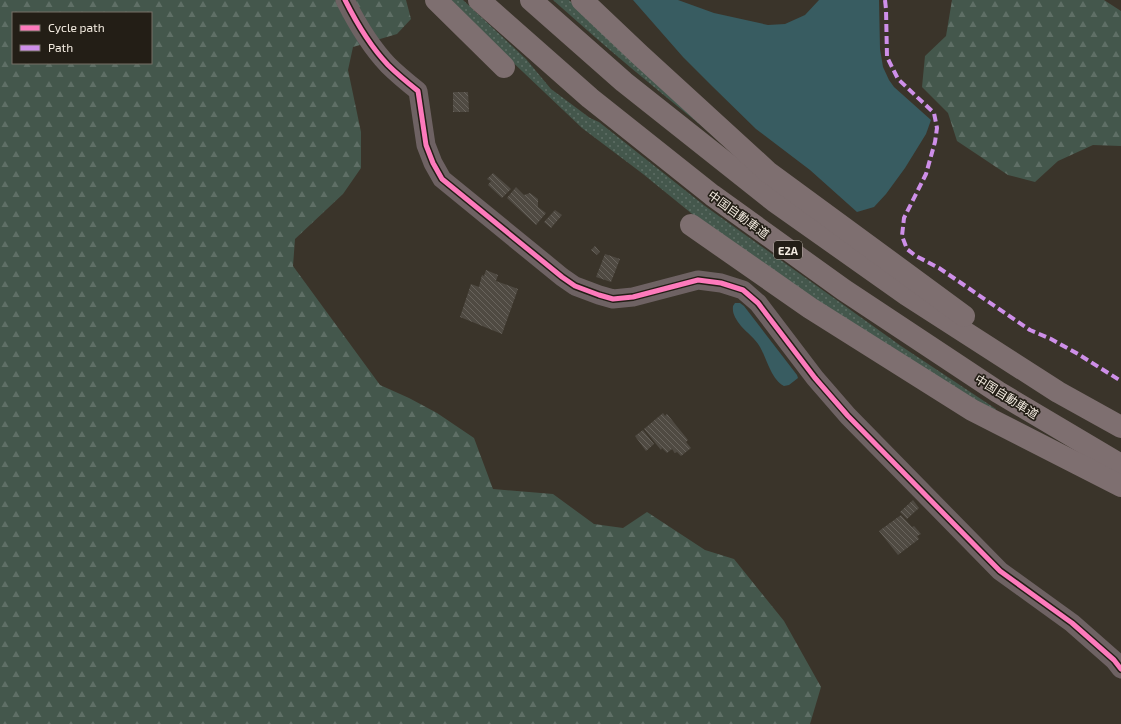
<svg xmlns="http://www.w3.org/2000/svg" width="1121" height="724" viewBox="0 0 1121 724" font-family="'Exo 2','Noto Sans JP',sans-serif">
  <style>
    .grass { fill: url(#grass-dots) }
    .forest { fill: url(#forest-firs); fill-rule: evenodd }
    .water { fill: #385c61 }
    .building { fill: url(#building-back-hatch) }
    .lines { fill: none; stroke-linecap: round; stroke-linejoin: round }
    .minor { stroke: #6e6263; stroke-width: 19 }
    .highway { stroke: #7e6f70; stroke-width: 22 }
    .quiet { stroke: #ce8fe9; stroke-width: 4; stroke-dasharray: 8 4; stroke-linecap: butt }
    .cycleway-casing { stroke: #231e16; stroke-width: 8 }
    .cycleway { stroke: #fd7abc; stroke-width: 5 }
    .labels { text-anchor: middle; dominant-baseline: central; stroke-width: 3.5; stroke-linejoin: round; paint-order: stroke }
    .shield { fill: #231e16; stroke: #b5aea3; stroke-width: 1 }
    .shield-label { font-size: 11px; font-weight: bold; fill: #f3ebe0 }
    .street-label { font-size: 12px; fill: #f3ebe0; stroke: #231e16 }
  </style>
  <defs>
    <pattern id="grass-dots" width="8" height="8" patternUnits="userSpaceOnUse"><rect width="8" height="8" fill="#44574c"/><path d="M2 2h.1M6 6h.1" fill="none" stroke="#5f6f66" stroke-width="1.8" stroke-linecap="round"/></pattern>
    <pattern id="forest-firs" width="22" height="20" patternUnits="userSpaceOnUse"><rect width="22" height="20" fill="#44574c"/><path d="M5 1l3.5 6h-7zM16 11l3.5 6h-7z" fill="#5f6f66"/></pattern>
    <pattern id="building-back-hatch" width="6" height="6" patternUnits="userSpaceOnUse"><rect width="6" height="6" fill="#4f4a42"/><path d="M-1 5l2 2M0 0l6 6M5-1l2 2" fill="none" stroke="#69645d"/></pattern>
  </defs>
  <rect width="100%" height="100%" fill="#3a342a"/>
  <g class="grass">
    <polygon points="447,0 463,0 526,59 551,89 590,118 599,122 705,206 901,346 996,409 994,412 903,361 718,235 643,174 582,128"/>
    <path d="M553,0H569L709,132C656,89 604,46 553,0Z"/>
  </g>
  <g class="forest">
    <path d="M0,0H406L411,19L397,34L353,47L348,70L361,132V168L343,194L295,239L293,266L380,385L409,398L437,413L474,438L493,489L553,494L594,524L623,528L647,512L705,550L734,559L784,621L821,687L810,724H0ZM13,13H151V63H13Z"/>
    <polygon points="952,0 1104,0 1121,11 1121,146 1093,145 1058,161 1035,182 1008,175 957,141 948,113 922,87 925,56 946,36"/>
  </g>
  <g class="water">
    <polygon points="633,0 678,0 714,13 768,25 785,24 805,15 819,0 879,0 880,49 883,67 889,80 894,87 931,120 926,134 905,168 886,194 874,207 857,212 810,170 756,129 713,87 683,57"/>
    <path d="M735,303H740L744,306L797,375L798,378L789,385L784,386C771,379 767,359 760,347C755,338 747,333 741,326C736,319 732,314 733,306Z"/>
  </g>
  <g class="building">
    <polygon points="453,92 468,92 469,112 453,112"/>
    <polygon points="493,173 511,189 502,198 488,185 491,181 487,179"/>
    <polygon points="516,187 524,195 530,193 538,199 538,207 546,213 536,225 507,198"/>
    <polygon points="555,210 562,215 551,228 544,222"/>
    <polygon points="595,246 600,252 597,255 591,250"/>
    <polygon points="605,254 620,259 611,282 596,277"/>
    <polygon points="486,270 498,275 496,281 518,289 502,334 460,317 471,284 479,287 482,275 484,276"/>
    <polygon points="663,413 665,416 667,414 688,440 686,442 691,448 681,456 677,452 675,453 672,449 667,453 662,448 661,450 644,429"/>
    <polygon points="643,430 654,444 646,451 635,436"/>
    <polygon points="913,500 919,508 907,519 900,512"/>
    <polygon points="901,515 912,527 914,526 921,534 917,536 919,539 898,555 879,531"/>
  </g>
  <g class="lines">
    <path class="minor" d="M345,0C356,22 370,46 388,65C397,74 408,83 418,91L426,145L433,163L442,179L562,277L575,286L599,295L613,299L633,297L698,280L721,283L743,290L758,303L815,378L848,416L1000,571L1072,623L1114,660L1121,669"/>
    <g class="highway">
      <polyline points="436,0 504,67"/>
      <polyline points="479,0 590,98 712,195 844,290 998,392 1121,465"/>
      <polyline points="531,0 624,82 774,201 907,295 1058,392 1121,427"/>
      <polyline points="582,0 640,55 768,172 964,316"/>
      <polyline points="691,225 810,308 972,410 1121,486"/>
    </g>
    <polyline class="quiet" points="885,0 886,9 887,57 898,79 934,113 937,128 935,142 926,174 904,218 902,236 907,249 916,256 939,268 1030,330 1051,339 1078,354 1121,381"/>
    <g class="cycleway-casing">
      <path id="cycleway" d="M345,0C356,22 370,46 388,65C397,74 408,83 418,91L426,145L433,163L442,179L562,277L575,286L599,295L613,299L633,297L698,280L721,283L743,290L758,303L815,378L848,416L1000,571L1072,623L1114,660L1121,669"/>
    </g>
    <use href="#cycleway" class="cycleway"/>
  </g>
  <g class="labels">
    <rect class="shield" x="774" y="241" width="28" height="18" rx="3"/>
    <g class="shield-label">
      <text x="788" y="250">E2A</text>
    </g>
    <g class="street-label">
      <text transform="translate(739 214) rotate(36)">中国自動車道</text>
      <text transform="translate(1007 396) rotate(32)">中国自動車道</text>
    </g>
  </g>
  <rect x="12" y="12" width="140" height="52" fill="#231e16" stroke="#767067"/>
  <rect x="20" y="25" width="20" height="6" fill="#fd7abc" stroke="#767067"/>
  <text x="48" y="32" font-size="12" fill="#f3ebe0">Cycle path</text>
  <rect x="20" y="45" width="20" height="6" fill="#ce8fe9" stroke="#767067"/>
  <text x="48" y="52" font-size="12" fill="#f3ebe0">Path</text>
</svg>
